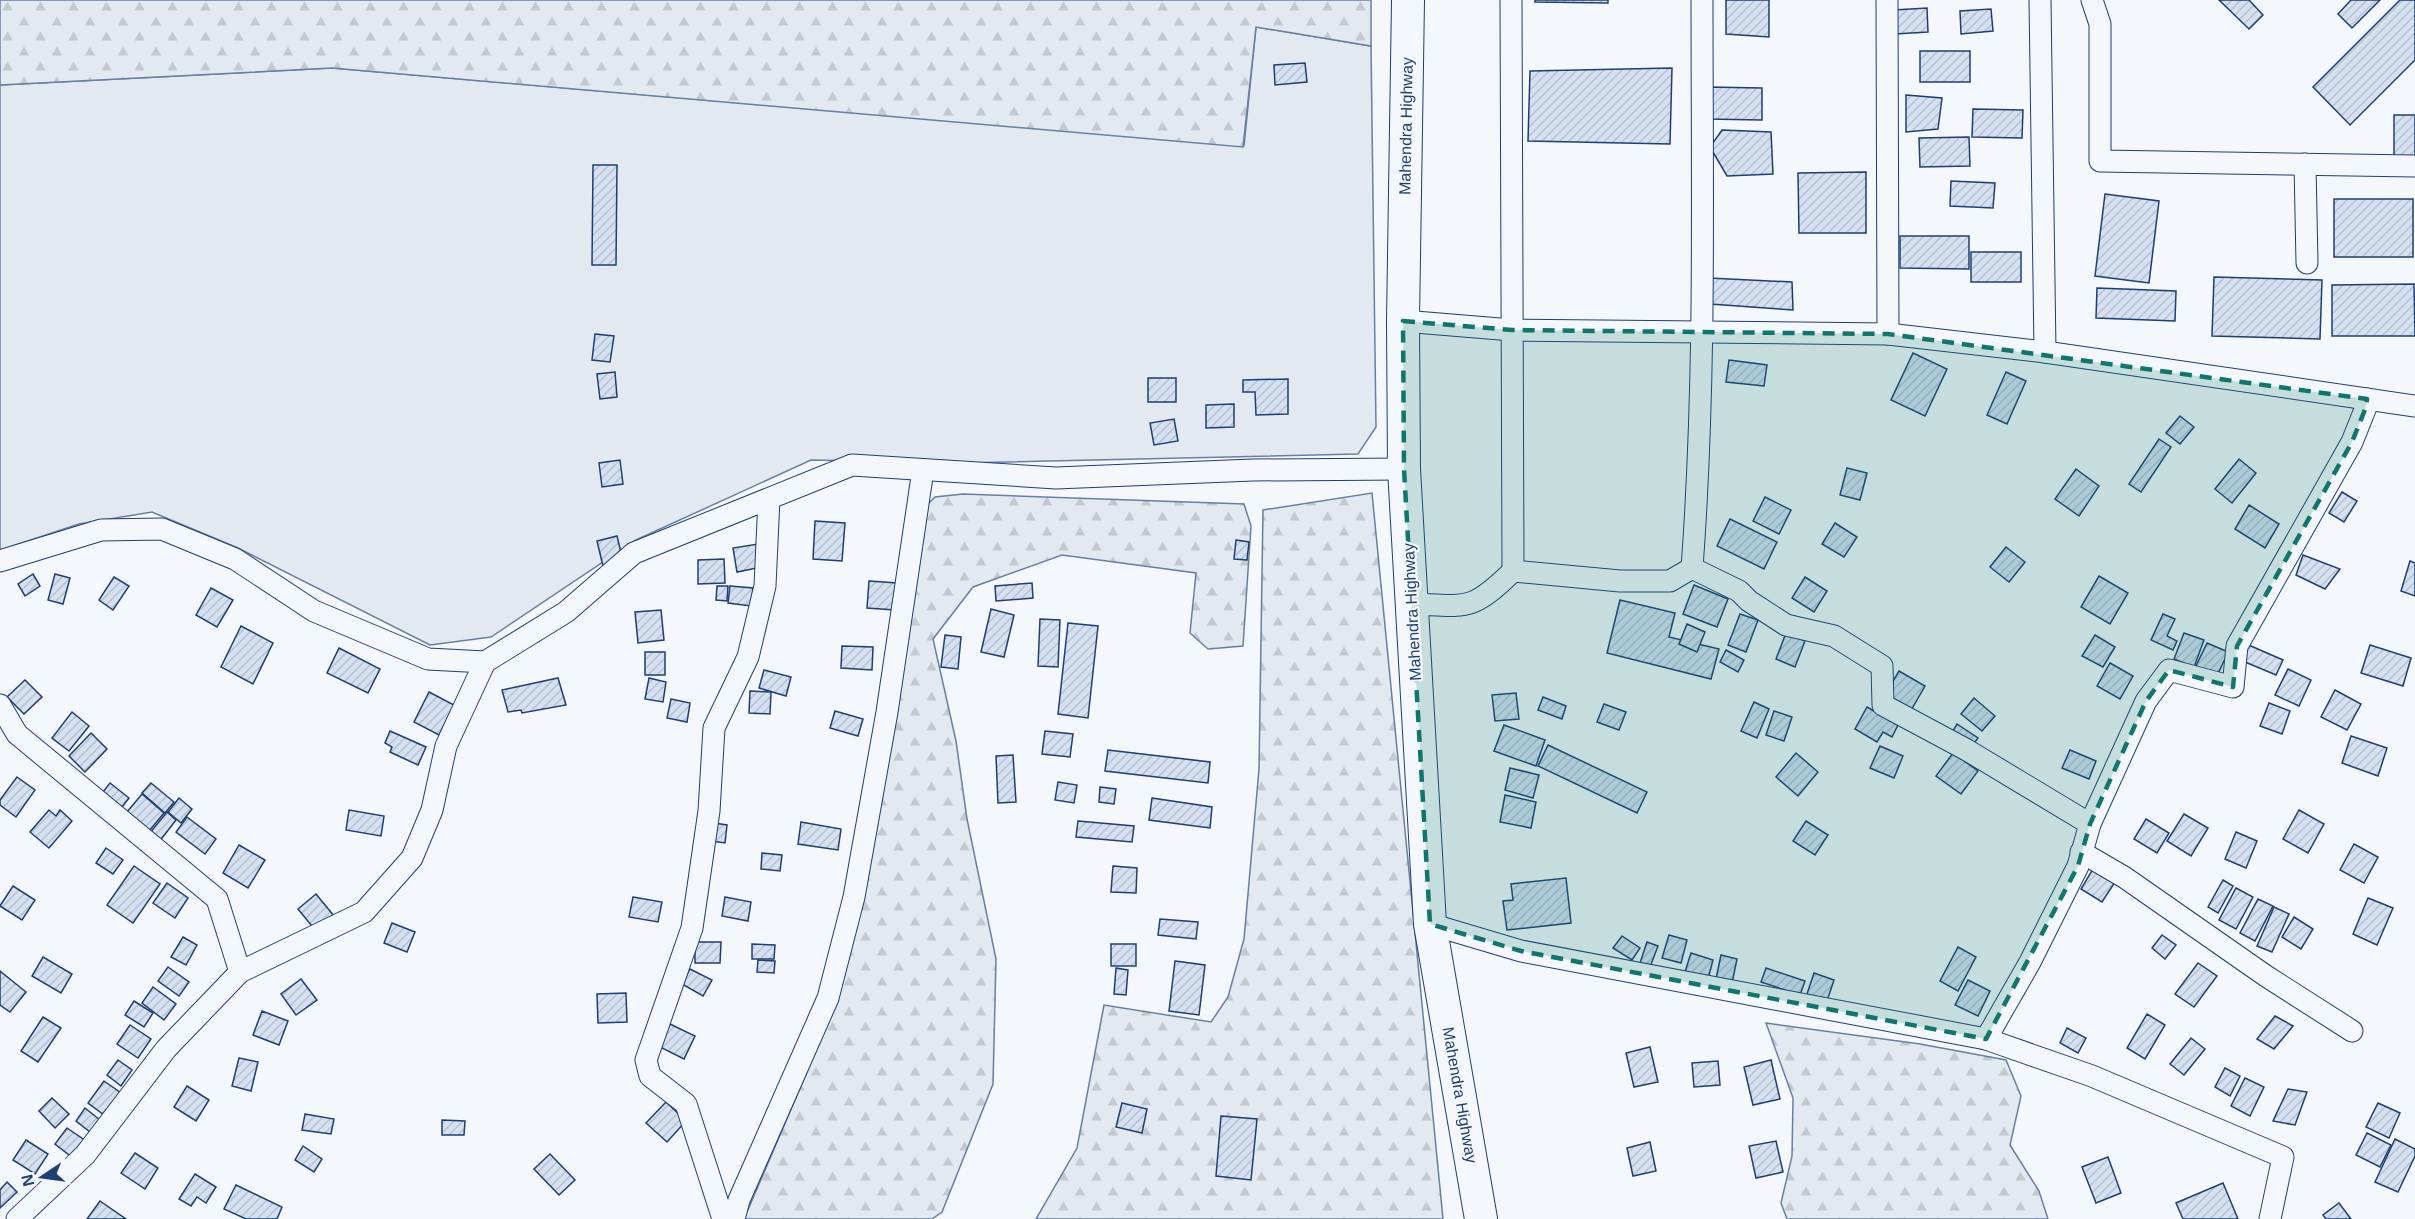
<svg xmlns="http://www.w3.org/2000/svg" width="2415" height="1219" viewBox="0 0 2415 1219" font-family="Helvetica,sans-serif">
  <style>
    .green { fill: #e3e9f0; stroke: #687fa3; stroke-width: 1.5 }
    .forest { fill: url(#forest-firs); stroke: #687fa3; stroke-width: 1.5 }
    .building { fill: url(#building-hatch); stroke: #1d3f73; stroke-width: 1.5 }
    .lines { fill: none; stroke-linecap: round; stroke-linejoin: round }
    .minor-casing { stroke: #1d3f73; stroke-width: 23 }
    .highway-casing { stroke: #1d3f73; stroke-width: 34 }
    .minor { stroke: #f4f7fb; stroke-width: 21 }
    .highway { stroke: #f4f7fb; stroke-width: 32 }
    .marked { fill: #0f766e; fill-opacity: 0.2; stroke: #0f766e; stroke-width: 4.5; stroke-dasharray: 12 8; stroke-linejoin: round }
    .labels { text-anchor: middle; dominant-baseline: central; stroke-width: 4.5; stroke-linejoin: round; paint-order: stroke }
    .street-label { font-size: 16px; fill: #1d3f73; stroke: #f4f7fb }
  </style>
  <defs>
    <pattern id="forest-firs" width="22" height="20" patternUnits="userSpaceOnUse" patternTransform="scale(1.5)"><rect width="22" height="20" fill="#e3e9f0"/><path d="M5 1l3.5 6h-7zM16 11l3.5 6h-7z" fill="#c2c9d1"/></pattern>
    <pattern id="building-hatch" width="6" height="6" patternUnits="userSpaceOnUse" patternTransform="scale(1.5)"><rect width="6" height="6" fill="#d5e0f0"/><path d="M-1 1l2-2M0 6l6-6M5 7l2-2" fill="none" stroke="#b6c1d1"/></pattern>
  </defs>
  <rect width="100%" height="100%" fill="#f4f7fb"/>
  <polygon class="green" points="1256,27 1371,46 1376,427 1358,454 963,463 811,460 636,540 491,637 430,645 238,548 152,512 79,524 0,550 0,85 332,68 1244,146"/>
  <g class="forest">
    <polygon points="0,0 1371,0 1371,46 1256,27 1243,147 332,68 0,85"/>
    <polygon points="1372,493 1443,1219 1036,1219 1077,1148 1104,1005 1211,1022 1228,997 1244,939 1259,769 1263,510"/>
    <polygon points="963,494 1244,504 1251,526 1243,646 1208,649 1190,633 1196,573 1062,555 973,587 933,639 956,741 967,819 996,959 993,1084 942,1212 932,1219 744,1219 822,1037 924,508 935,497"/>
    <polygon points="1766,1023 1920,1044 2006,1060 2021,1096 2010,1145 2039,1191 2048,1219 1787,1219 1781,1203 1792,1156 1793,1098"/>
  </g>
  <g class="building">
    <polygon points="1535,0 1608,0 1608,3 1535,2"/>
    <polygon points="1726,0 1769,0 1769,37 1726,34"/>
    <polygon points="2219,0 2249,0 2263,15 2249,29"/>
    <polygon points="2351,0 2380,0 2352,28 2338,14"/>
    <polygon points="2400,0 2415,0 2415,60 2350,125 2313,87"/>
    <polygon points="1927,8 1928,32 1895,34 1894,10"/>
    <polygon points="1991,9 1993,31 1961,34 1960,11"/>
    <rect x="1920" y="51" width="50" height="31"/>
    <polygon points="1305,63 1307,82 1275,85 1274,65"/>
    <polygon points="1672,68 1670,144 1528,141 1530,71"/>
    <polygon points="1707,87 1762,88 1762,120 1706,119"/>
    <polygon points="1906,95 1942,98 1938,129 1906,132"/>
    <polygon points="1973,109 2023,110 2022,138 1972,137"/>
    <rect x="2394" y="115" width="21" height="45"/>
    <polygon points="1722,130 1771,132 1773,174 1727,176 1710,147"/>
    <polygon points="1969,137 1970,166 1920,167 1919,138"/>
    <polygon points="593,165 617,165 616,265 592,265"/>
    <polygon points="1866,172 1866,233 1799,233 1798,173"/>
    <polygon points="1951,181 1995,183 1993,208 1950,206"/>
    <polygon points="2105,194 2159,201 2149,283 2095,276"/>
    <rect x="2334" y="199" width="79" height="58"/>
    <polygon points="1900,236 1969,236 1969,269 1900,268"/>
    <rect x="1971" y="252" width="50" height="30"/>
    <polygon points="2214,277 2322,280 2320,339 2212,336"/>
    <polygon points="1709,278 1792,282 1793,310 1710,304"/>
    <polygon points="2414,284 2415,336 2332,336 2332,285"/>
    <polygon points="2097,288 2176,291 2175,321 2096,318"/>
    <polygon points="595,334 614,336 610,362 592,360"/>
    <polygon points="1913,353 1947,369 1925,416 1891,400"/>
    <polygon points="1729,360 1767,365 1764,386 1726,382"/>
    <polygon points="615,372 617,397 600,399 597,374"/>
    <polygon points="2006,372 2026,381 2007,424 1987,415"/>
    <rect x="1148" y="378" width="28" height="24"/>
    <polygon points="1288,379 1288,414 1256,415 1255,392 1243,392 1243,380"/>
    <polygon points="1234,404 1234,427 1206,428 1206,405"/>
    <polygon points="2180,416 2194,427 2180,444 2166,433"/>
    <polygon points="1174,419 1178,441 1154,445 1150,423"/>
    <polygon points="2159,439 2171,447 2141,492 2129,484"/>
    <polygon points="2239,459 2256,473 2232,503 2215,489"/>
    <polygon points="620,460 623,484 602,487 599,463"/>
    <polygon points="1847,468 1867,473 1860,500 1840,495"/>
    <polygon points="2076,469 2099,486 2079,516 2055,499"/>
    <polygon points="2342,492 2357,501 2344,522 2329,513"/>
    <polygon points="1765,497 1791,510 1779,534 1753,521"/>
    <polygon points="2249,505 2279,524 2265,548 2235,529"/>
    <polygon points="1730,519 1777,542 1764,569 1717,546"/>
    <polygon points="815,521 845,523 842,561 813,559"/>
    <polygon points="1835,523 1857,537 1844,557 1822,544"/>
    <polygon points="617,536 623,561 603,566 597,541"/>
    <polygon points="1236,540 1249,542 1247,560 1234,559"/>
    <polygon points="758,544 762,567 737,572 733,548"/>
    <polygon points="2006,547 2025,562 2009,582 1990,567"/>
    <polygon points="2303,555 2340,569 2325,589 2296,575"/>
    <polygon points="724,559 725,583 698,584 698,560"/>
    <polygon points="2410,561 2415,563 2415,596 2401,591"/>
    <polygon points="33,574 40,586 25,596 18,584"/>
    <polygon points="55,574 70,578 63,604 48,600"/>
    <polygon points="2099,576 2128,593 2110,624 2081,607"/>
    <polygon points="114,577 129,586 113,610 99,600"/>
    <polygon points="1805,577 1827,591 1814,612 1792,598"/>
    <polygon points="869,581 897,583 895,610 867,608"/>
    <polygon points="1032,583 1033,598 996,601 995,586"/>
    <polygon points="1694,585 1728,599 1717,627 1683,614"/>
    <polygon points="717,586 728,586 727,601 716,600"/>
    <polygon points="730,586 753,588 751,606 728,603"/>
    <polygon points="211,588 233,600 217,627 196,615"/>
    <polygon points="1620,600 1675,613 1669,637 1719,649 1711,679 1607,653"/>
    <polygon points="991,609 1014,615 1004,657 981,652"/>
    <polygon points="661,610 664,640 638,643 635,612"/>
    <polygon points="1740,614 1758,620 1746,652 1728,645"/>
    <polygon points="2163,614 2175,619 2167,636 2177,641 2173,650 2151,640"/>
    <polygon points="1040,619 1060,620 1058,667 1038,666"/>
    <polygon points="1068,623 1098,626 1088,718 1058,714"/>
    <polygon points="1687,624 1705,632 1697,652 1679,644"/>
    <polygon points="241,626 273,643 253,684 221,667"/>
    <polygon points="1786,633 1805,641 1795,667 1776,659"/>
    <polygon points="2184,633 2204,640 2194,667 2174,659"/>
    <polygon points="945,635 961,637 958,669 941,667"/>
    <polygon points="2095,635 2115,647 2103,667 2082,656"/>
    <polygon points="2207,643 2228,652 2217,676 2196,666"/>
    <polygon points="2244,643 2283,660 2276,675 2238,659"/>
    <polygon points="2370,645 2411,658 2403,686 2361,673"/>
    <polygon points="842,646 873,647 872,670 841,668"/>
    <polygon points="339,648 380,669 368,693 327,673"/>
    <polygon points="1726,650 1744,660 1738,672 1720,662"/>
    <rect x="645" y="652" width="20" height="23"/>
    <polygon points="2110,663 2133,676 2120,699 2097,686"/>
    <polygon points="2288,669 2311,680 2299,706 2275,695"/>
    <polygon points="764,670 791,677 786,696 759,688"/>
    <polygon points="1899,671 1925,686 1910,712 1884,696"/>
    <polygon points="558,678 566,705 522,713 521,710 508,712 502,690"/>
    <polygon points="649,678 666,682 663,702 645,699"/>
    <polygon points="25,680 42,697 24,714 7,697"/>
    <polygon points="2335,690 2361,704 2347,730 2321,717"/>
    <polygon points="750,691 771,692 770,714 749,713"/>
    <polygon points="429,692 454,705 439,735 414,722"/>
    <polygon points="1516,693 1519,719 1495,721 1492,695"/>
    <polygon points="1543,697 1566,706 1562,719 1538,710"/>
    <polygon points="1974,698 1995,716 1982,731 1961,714"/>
    <polygon points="671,699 690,703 687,722 667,718"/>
    <polygon points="1754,702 1769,709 1757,738 1741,731"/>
    <polygon points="2269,703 2290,711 2282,734 2260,726"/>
    <polygon points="1604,704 1626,712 1619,730 1597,722"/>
    <polygon points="1867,707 1898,725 1892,737 1883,732 1877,742 1855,729"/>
    <polygon points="835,711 863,719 858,736 830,728"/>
    <polygon points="1774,711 1792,717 1784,741 1766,735"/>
    <polygon points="72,712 89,726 69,751 52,738"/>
    <polygon points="1957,724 1978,738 1970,749 1950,736"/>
    <polygon points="1504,725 1545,740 1536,766 1494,751"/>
    <polygon points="390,731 426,747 418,765 390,752 392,747 385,743"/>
    <polygon points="1045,731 1073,734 1070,757 1042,754"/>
    <polygon points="91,733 107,749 85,772 69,756"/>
    <polygon points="2351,736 2387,748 2378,776 2342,763"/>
    <polygon points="1548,745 1647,792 1637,813 1538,766"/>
    <polygon points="1880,746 1903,756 1894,778 1870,768"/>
    <polygon points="1108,750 1210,762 1208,783 1105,771"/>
    <polygon points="2070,750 2096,761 2089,779 2062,768"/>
    <polygon points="1796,753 1818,772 1798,796 1776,777"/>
    <polygon points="1953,753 1978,771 1961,794 1936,776"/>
    <polygon points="1013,755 1016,802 998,803 996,756"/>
    <polygon points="1510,768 1539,775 1533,798 1505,790"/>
    <polygon points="17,777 35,790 16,817 0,805 0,800"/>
    <polygon points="1058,782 1077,785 1074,803 1055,800"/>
    <polygon points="110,783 129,798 118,812 99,797"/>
    <polygon points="151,783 174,802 165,813 142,793"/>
    <polygon points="1100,787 1116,789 1114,804 1099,802"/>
    <polygon points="142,794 164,813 149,831 127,812"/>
    <polygon points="1505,795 1536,802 1531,828 1500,822"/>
    <polygon points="179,798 192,809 181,823 168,812"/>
    <polygon points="1152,798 1212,807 1210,828 1149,820"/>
    <polygon points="49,810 56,816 60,810 72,821 49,848 30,832"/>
    <polygon points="349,810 384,816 381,836 346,830"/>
    <polygon points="2299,810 2324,824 2308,853 2283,839"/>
    <polygon points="167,812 176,820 159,842 149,834"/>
    <polygon points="2184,814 2208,828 2191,856 2167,841"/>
    <polygon points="187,817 216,839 205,854 176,832"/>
    <polygon points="2146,819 2169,833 2157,853 2134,839"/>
    <polygon points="1078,821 1134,826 1132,842 1076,837"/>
    <polygon points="1806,821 1828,835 1815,855 1793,841"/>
    <polygon points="801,822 841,829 838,850 798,844"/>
    <polygon points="714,823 727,825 725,843 712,841"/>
    <polygon points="2236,832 2257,841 2246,868 2225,859"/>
    <polygon points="2354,844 2378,857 2364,883 2340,870"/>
    <polygon points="239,845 265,860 248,888 223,873"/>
    <polygon points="106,848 123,860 113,874 96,863"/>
    <polygon points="762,853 782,855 780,871 761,869"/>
    <polygon points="134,866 160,884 133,923 107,905"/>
    <polygon points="1113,866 1137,868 1136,893 1111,892"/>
    <polygon points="2093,869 2115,882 2102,902 2081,889"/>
    <polygon points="1566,878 1571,923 1507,930 1503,901 1513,900 1511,884"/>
    <polygon points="2223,880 2233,886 2218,913 2208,907"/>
    <polygon points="167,883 188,898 175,918 153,903"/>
    <polygon points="13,886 35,900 22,920 0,906"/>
    <polygon points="2236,888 2253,897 2236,929 2219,920"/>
    <polygon points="316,894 334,916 316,931 298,909"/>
    <polygon points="633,897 662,902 658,922 629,917"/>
    <polygon points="725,897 751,902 748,921 722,916"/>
    <polygon points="2368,898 2393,908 2377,945 2353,934"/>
    <polygon points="2258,899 2273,906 2255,941 2240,933"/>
    <polygon points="2274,907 2289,914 2272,952 2257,946"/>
    <polygon points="2294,917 2313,929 2301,949 2282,937"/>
    <polygon points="1160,919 1198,922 1196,939 1158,935"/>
    <polygon points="392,923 415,932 407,952 384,943"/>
    <polygon points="1669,935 1687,940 1681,963 1662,958"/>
    <polygon points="2162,935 2176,945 2165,959 2152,948"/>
    <polygon points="1622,936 1640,948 1632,960 1613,948"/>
    <polygon points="183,937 197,945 186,965 171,957"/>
    <polygon points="695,942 721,942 720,963 695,963"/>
    <polygon points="1647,942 1658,946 1650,967 1640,963"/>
    <polygon points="752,944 775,945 774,959 752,959"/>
    <rect x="1111" y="944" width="25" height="22"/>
    <polygon points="1958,947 1976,957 1958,991 1940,981"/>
    <polygon points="1691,953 1713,960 1708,979 1685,972"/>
    <polygon points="1721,955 1737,959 1732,983 1716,979"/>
    <polygon points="43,957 72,974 61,993 32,976"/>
    <polygon points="758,960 775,961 774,973 757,972"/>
    <polygon points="1175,961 1205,965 1199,1015 1169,1011"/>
    <polygon points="2198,963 2217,976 2194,1007 2175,994"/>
    <polygon points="168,967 189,982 179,996 158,981"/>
    <polygon points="1116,968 1128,970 1126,995 1114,994"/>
    <polygon points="1766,968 1805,981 1800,995 1761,982"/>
    <polygon points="690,969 712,980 703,996 682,984"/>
    <polygon points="0,971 26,992 10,1012 0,1005"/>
    <polygon points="1814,973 1834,980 1827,1001 1807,994"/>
    <polygon points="301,979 317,1000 296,1015 281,994"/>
    <polygon points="1968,980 1990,991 1978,1016 1955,1005"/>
    <polygon points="153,987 176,1004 164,1020 142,1003"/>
    <polygon points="626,993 627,1022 598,1023 597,994"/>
    <polygon points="134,1001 153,1013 144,1027 125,1015"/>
    <polygon points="262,1011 288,1021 279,1045 253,1035"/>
    <polygon points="2147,1014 2165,1025 2145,1059 2127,1048"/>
    <polygon points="2275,1016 2293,1026 2274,1049 2257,1039"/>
    <polygon points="43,1017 61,1028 38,1062 21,1051"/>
    <polygon points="670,1024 695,1036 684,1059 660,1047"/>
    <polygon points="130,1025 151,1039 138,1058 117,1044"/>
    <polygon points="2067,1028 2086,1038 2078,1053 2060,1043"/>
    <polygon points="2191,1038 2205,1049 2184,1075 2170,1064"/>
    <polygon points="1650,1047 1658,1082 1634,1087 1626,1053"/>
    <polygon points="239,1058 258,1062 251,1091 232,1086"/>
    <polygon points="118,1060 132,1070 121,1086 107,1075"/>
    <polygon points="1771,1060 1780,1099 1753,1105 1744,1067"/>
    <polygon points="1718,1061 1720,1085 1694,1087 1692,1063"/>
    <polygon points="2225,1068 2240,1076 2230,1096 2215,1087"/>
    <polygon points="2245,1078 2264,1087 2250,1116 2231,1106"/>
    <polygon points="104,1081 124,1095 108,1118 88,1103"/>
    <polygon points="187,1086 209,1100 196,1121 174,1107"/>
    <polygon points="2288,1089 2307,1092 2295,1125 2273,1121"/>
    <polygon points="52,1098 69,1114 55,1128 39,1111"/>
    <polygon points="666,1102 686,1121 667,1142 646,1123"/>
    <polygon points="1122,1103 1147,1109 1142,1133 1116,1127"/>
    <polygon points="2378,1103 2400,1113 2389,1138 2366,1127"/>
    <polygon points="85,1108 100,1120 90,1132 76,1121"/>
    <polygon points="305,1114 334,1119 331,1134 302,1130"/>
    <polygon points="1221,1116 1257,1119 1251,1180 1216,1176"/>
    <polygon points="442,1120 465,1121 464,1135 442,1135"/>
    <polygon points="67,1128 86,1141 73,1158 55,1144"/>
    <polygon points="2367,1133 2391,1145 2380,1167 2356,1155"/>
    <polygon points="2395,1139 2415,1149 2415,1156 2398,1192 2375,1182"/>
    <polygon points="26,1140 48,1154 35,1174 13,1160"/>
    <polygon points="1776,1141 1783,1172 1756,1178 1749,1146"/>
    <polygon points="1650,1142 1656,1171 1633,1176 1627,1148"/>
    <polygon points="303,1146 322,1159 314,1172 295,1160"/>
    <polygon points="135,1153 158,1168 145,1189 121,1173"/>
    <polygon points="550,1154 575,1180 559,1195 534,1169"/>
    <polygon points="2108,1157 2121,1193 2096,1203 2082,1167"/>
    <polygon points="195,1174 216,1187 206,1203 197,1197 191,1206 179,1199"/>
    <polygon points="7,1182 17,1192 0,1208 0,1190"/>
    <polygon points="2223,1183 2238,1219 2183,1219 2176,1203"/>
    <polygon points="236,1185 282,1207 277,1219 246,1219 224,1209"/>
    <polygon points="100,1201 126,1219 87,1219"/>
    <polygon points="2339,1203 2351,1219 2326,1219 2323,1215"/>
  </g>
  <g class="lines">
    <g class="minor-casing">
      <g id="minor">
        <polyline points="1887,0 1888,334"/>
        <polyline points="2040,0 2045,352"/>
        <polyline points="2092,0 2100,24 2100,161 2415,166"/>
        <polyline points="2305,164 2307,263"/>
        <polyline points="1403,321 1512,330 1888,334 2045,352 2415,406"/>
        <polyline points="0,561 101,530 162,529 235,559 314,611 428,659 485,662 566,612 634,553 852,465 1056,478 1253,470 1404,469"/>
        <polyline points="1692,568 1739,591 1749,601 1786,625 1834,636 1882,666 1883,705 1967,750 2090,824"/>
        <path d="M1513,571L1620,581H1670L1692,568C1706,379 1702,189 1702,0"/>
        <path d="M1412,604C1468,606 1471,612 1513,571L1511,0"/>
        <polyline points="0,705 17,734 217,899 240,972"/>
        <polyline points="2081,852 2124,877 2266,976 2352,1031"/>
        <polyline points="1430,924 1521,951 1986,1039 2092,1076 2283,1157 2270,1219"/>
        <polyline points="1986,1039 2030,962 2078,866 2090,824 2146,701 2169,670 2233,687 2237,646 2352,442 2366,407 2367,399"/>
        <polyline points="17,1219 85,1155 166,1049 240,972 364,912 412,858 432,810 446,746 485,662"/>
        <polyline points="723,1219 686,1104 650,1076 646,1060 692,928 709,811 714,728 748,657 765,586 769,499"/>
        <polyline points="734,1219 739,1200 828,998 854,897 887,712 923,470"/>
      </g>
    </g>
    <g class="highway-casing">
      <polyline id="highway" points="1408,0 1403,321 1404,469 1430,924 1481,1219"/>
    </g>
    <use href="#minor" class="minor"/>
    <use href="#highway" class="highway"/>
  </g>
  <path class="marked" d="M1403,321L1512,330L1888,334L2367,399L2366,407L2352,442L2237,646L2233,687L2169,670L2146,701L2090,824L2078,866L1986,1039L1521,951L1430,924L1404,469Z"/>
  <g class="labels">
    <g class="street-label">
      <text transform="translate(1406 126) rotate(-89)">Mahendra Highway</text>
      <text transform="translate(1412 612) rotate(-93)">Mahendra Highway</text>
      <text transform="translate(1460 1095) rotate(80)">Mahendra Highway</text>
    </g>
  </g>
  <g transform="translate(42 1177) rotate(257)" stroke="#f4f7fb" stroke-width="4.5" paint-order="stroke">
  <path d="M0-4.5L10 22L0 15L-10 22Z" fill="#1d3f73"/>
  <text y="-9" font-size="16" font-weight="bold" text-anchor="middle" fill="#1d3f73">N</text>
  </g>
</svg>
